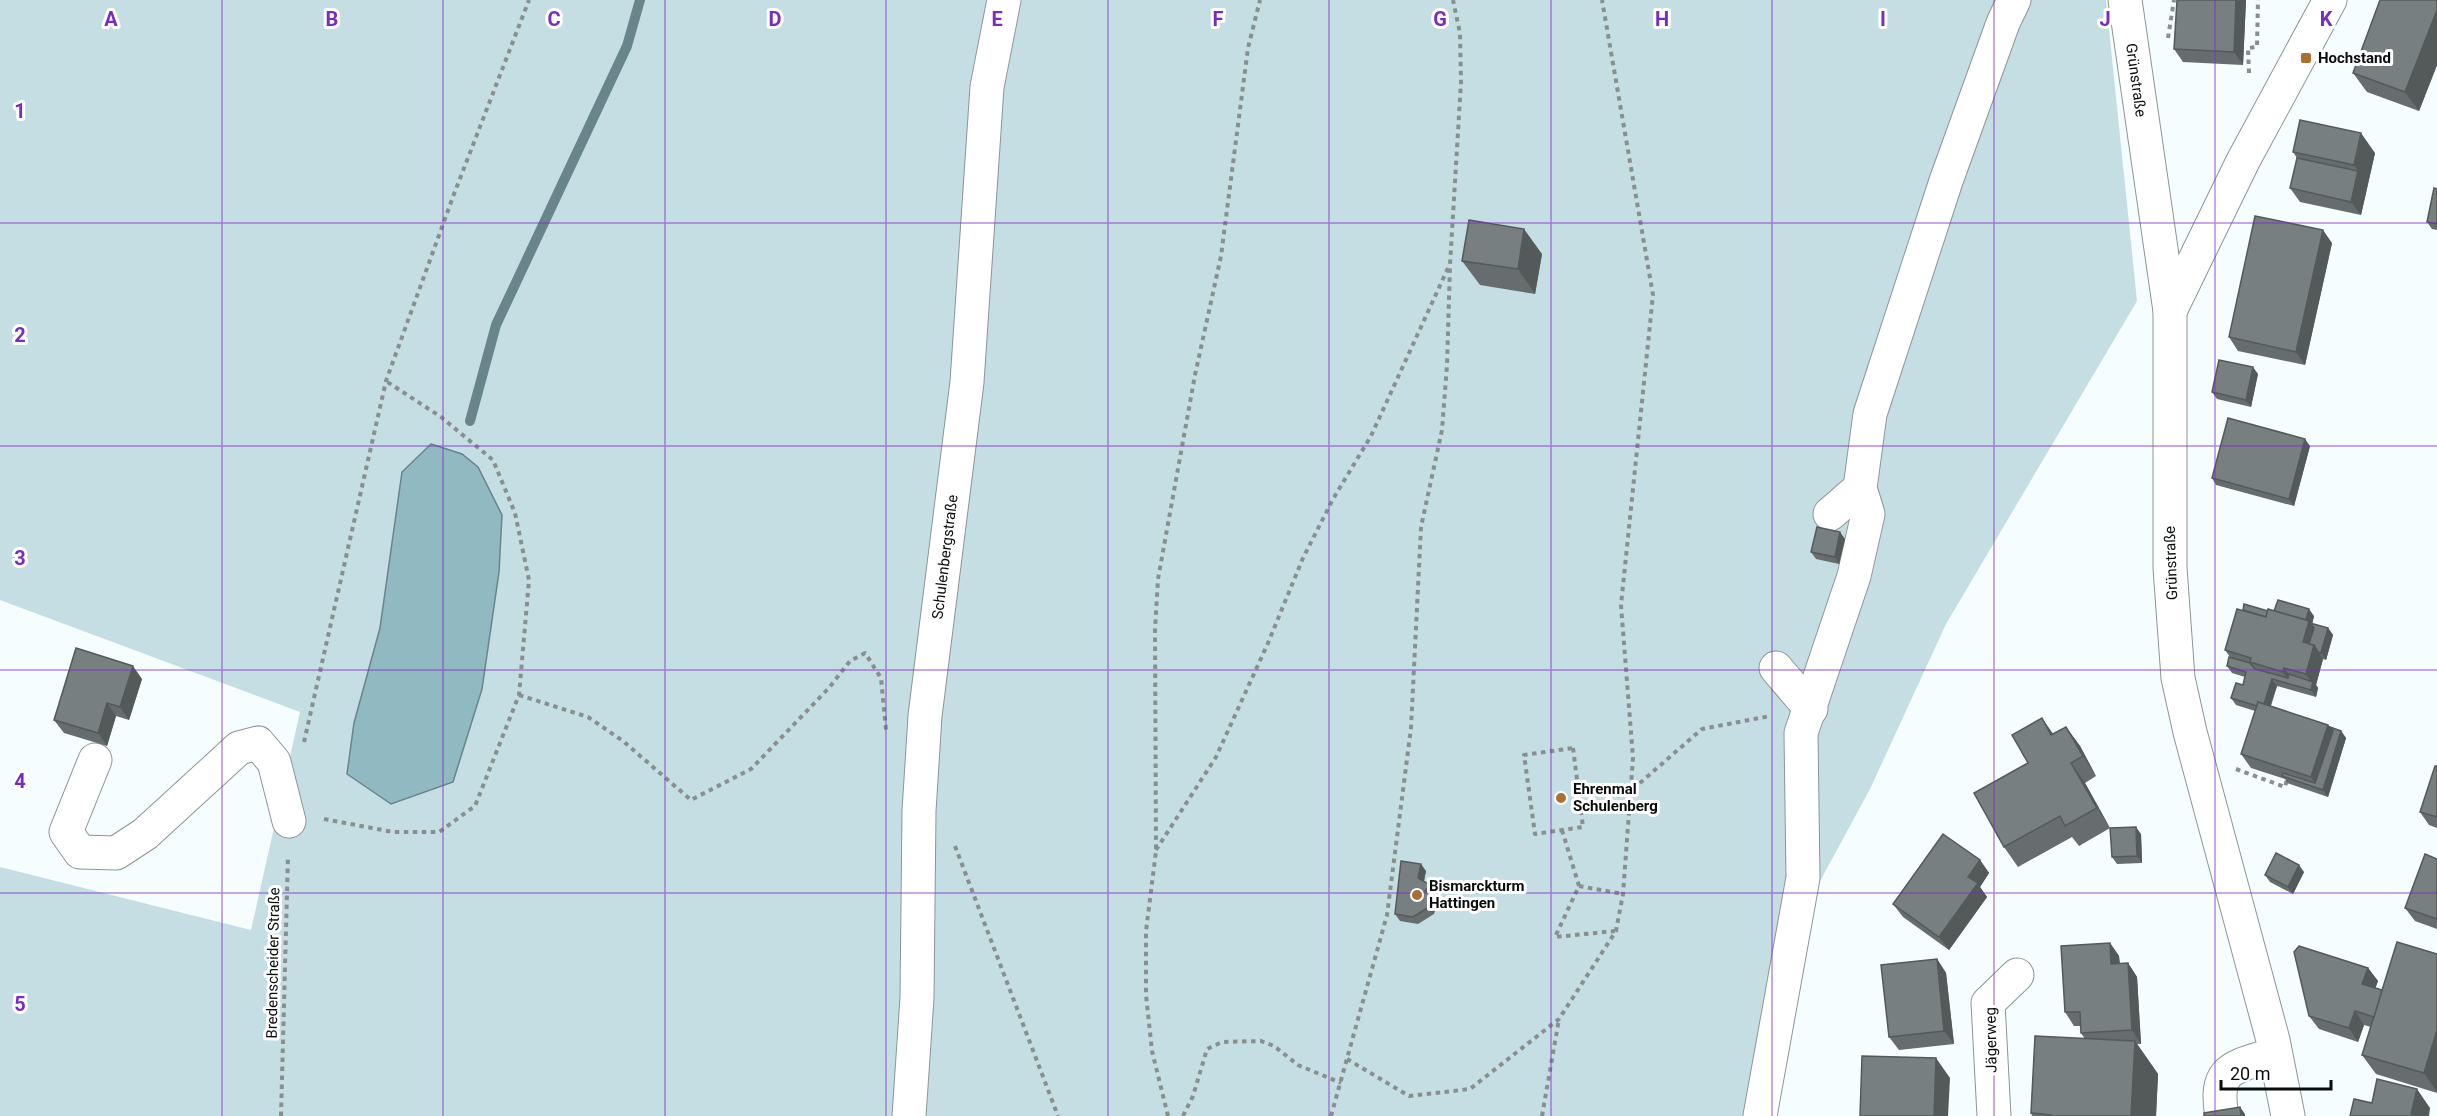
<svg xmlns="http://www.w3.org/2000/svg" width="2437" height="1116" viewBox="0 0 2437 1116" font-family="Roboto,sans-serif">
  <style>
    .green { fill: #c5dee3; fill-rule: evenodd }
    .water { fill: #90b9c2; stroke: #68858c; stroke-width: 1.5 }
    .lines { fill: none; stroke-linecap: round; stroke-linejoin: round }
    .stream { stroke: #68858c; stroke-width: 10 }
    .minor-casing { stroke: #8e9597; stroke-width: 35 }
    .path { stroke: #898f8f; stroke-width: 4; stroke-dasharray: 4.5 4.5; stroke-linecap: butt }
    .minor { stroke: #fff; stroke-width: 33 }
    .wall { fill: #676d6e }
    .shaded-wall { fill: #54595a }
    .building { fill: #787f80; stroke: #54595a; stroke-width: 1.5 }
    .grid { fill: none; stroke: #7b2cbf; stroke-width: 1.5; stroke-opacity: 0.55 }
    .poi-dot { fill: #ac6f33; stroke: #fff; stroke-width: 2 }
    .labels { text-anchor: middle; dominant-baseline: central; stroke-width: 6; stroke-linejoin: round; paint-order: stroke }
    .poi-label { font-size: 15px; font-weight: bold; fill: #0a0d0d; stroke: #fff; text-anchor: start }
    .street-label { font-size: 15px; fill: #0a0d0d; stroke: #fff }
    .grid-label { font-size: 20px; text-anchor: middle; font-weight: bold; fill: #7b2cbf; stroke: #fff; stroke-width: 6; stroke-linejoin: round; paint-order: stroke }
  </style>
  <rect width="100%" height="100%" fill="#f5fdfe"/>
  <path class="green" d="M0,0H2106L2137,301L1946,624L1870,789L1786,944L1754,1116H0V867L251,930L300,712L0,600ZM502,515L499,572L482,689L354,723L380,628Z"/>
  <polygon class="water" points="431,444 462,454 478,467 502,515 499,572 482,689 453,782 391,804 347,774 354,723 380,628 402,472"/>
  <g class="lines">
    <polyline class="stream" points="470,421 496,325 627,46 640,0"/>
    <g class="minor-casing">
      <g id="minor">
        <polyline points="2125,0 2170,311 2170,568 2178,678 2190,732 2273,1040 2288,1116"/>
        <polyline points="2170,311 2243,161 2330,0"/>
        <polyline points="1830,514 1860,488"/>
        <polyline points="1776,668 1811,709"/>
        <polyline points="95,760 66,832 80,852 116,853 145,834 239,748 258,743 274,762 289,821"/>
        <polyline points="909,1116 917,998 919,811 925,716 967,382 987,87 1004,0"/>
        <polyline points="1760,1116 1803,878 1801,733 1854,576 1868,514 1860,488 1870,414 1946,181 2003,23 2014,0"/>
        <polyline points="1994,1116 1988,1003 2017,975"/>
        <path d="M2222,1116C2213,1066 2235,1067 2275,1054"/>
      </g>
    </g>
    <g class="path">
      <polyline points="2168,38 2174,0"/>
      <polyline points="2249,73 2248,48 2257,47 2258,0"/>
      <polyline points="519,695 588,717 623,741 691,800 751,769 828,689 850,661 865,653 881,678 886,730"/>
      <polyline points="304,742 386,381 454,194 529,0"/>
      <polygon points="1573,748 1583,827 1535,834 1524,755"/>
      <polyline points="2236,769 2285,787 2287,779"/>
      <polyline points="1633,789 1702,729 1770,716"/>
      <polyline points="324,819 393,832 439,832 475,806 519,695 529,580 515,513 493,460 441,417 386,381"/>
      <polyline points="1562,830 1579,886 1555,937 1615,931"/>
      <polyline points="955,846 1058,1116"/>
      <polyline points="1156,850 1216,757 1268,643 1303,558 1333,499 1371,436 1448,268"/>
      <polyline points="1579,886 1623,894"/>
      <polyline points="1347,1059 1409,1096 1470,1089 1559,1019 1616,931 1623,894 1633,758 1621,605 1653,295 1602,0"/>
      <polyline points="281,1116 288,856"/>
      <polyline points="1168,1116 1152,1051 1146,995 1146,931 1156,851 1155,630 1158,579 1195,375 1221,256 1248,48 1260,0"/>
      <polyline points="1183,1116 1193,1096 1207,1049 1222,1042 1261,1041 1274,1046 1298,1065 1341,1083"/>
      <polyline points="1331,1116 1387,915 1411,728 1421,527 1442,430 1447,365 1450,265 1461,82 1460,33 1453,0"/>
      <polyline points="1542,1116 1559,1019"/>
    </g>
    <use href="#minor" class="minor"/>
  </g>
  <g class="wall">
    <polygon points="2177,0 2246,0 2243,65 2183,62 2174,49"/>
    <polygon points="2437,0 2437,65 2419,111 2367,92 2353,73"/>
    <polygon points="2293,152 2375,153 2361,215 2300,202 2290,188 2297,158"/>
    <polygon points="2437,189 2437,230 2432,229 2427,222"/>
    <polygon points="2332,243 2305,365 2238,351 2229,337"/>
    <polygon points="1542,254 1535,294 1480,285 1462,261"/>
    <polygon points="2258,374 2251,407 2217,399 2212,392"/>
    <polygon points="2310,446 2294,506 2216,485 2212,478"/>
    <polygon points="1845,539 1839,564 1816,559 1811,552"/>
    <polygon points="2243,610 2274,611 2314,616 2312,624 2328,628 2333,635 2326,660 2323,659 2316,685 2318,688 2316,697 2277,686 2271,706 2328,725 2330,727 2341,731 2346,738 2328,797 2287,783 2285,779 2251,768 2241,754 2255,711 2236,705 2231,698 2243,685 2245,677 2232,673 2227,666 2230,657 2225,650"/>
    <polygon points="142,679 129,720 116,716 107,746 64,733 54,720"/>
    <polygon points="2066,727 2080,746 2096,776 2085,783 2110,828 2079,846 2072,837 2018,867 2004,847 2028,763 2053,734"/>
    <polygon points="2437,766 2437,828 2429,825 2420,812"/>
    <polygon points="2141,834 2142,863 2117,864 2112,857"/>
    <polygon points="2437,859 2437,929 2415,921 2405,908"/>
    <polygon points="1980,860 1989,873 1980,887 1987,897 1949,950 1903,917 1893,904"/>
    <polygon points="1426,871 1424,881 1435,892 1431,897 1436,903 1434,914 1418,924 1400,921 1395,914"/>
    <polygon points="2304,872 2293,894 2270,882 2265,875"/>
    <polygon points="2110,943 2119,956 2120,963 2128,963 2137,977 2141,1044 2137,1044 2158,1074 2156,1116 2032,1116 2031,1113 2085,1039 2081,1033 2081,1026 2074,1026 2065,1012"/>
    <polygon points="2437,954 2437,1093 2376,1074 2362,1055 2371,1027 2364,1025 2358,1042 2319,1029 2309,1016 2368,968 2378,981 2375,988 2382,990"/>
    <polygon points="1937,959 1946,973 1954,1044 1899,1050 1889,1037"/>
  </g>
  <g class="shaded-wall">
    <polygon points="2236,0 2246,0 2243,65 2234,52"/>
    <polygon points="2437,10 2437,65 2419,111 2405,92"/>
    <polygon points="2361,133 2375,153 2361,215 2351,202 2358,171 2354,165"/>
    <polygon points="1524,229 1542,254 1535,294 1518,269"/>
    <polygon points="2323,230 2332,243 2305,365 2296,352"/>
    <polygon points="2253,367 2258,374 2251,407 2246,400"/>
    <polygon points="2305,439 2310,446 2294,506 2289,499"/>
    <polygon points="1840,532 1845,539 1839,564 1835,557"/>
    <polygon points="2309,609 2314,616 2312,625 2318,635 2315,647 2323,659 2316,685 2318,688 2316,697 2311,690 2312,684 2306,674 2303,642 2305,622"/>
    <polygon points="2328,628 2333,635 2326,660 2321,653"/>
    <polygon points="133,666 142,679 129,720 120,707"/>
    <polygon points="2284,668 2294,681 2293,685 2283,672"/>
    <polygon points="2272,679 2277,686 2269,710 2264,705"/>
    <polygon points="107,703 116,716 107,746 98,733"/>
    <polygon points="2042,718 2056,738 2051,735"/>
    <polygon points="2328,725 2338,738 2318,788 2311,777"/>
    <polygon points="2066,727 2080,746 2096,776 2083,756"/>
    <polygon points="2341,731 2346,738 2328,797 2323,790"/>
    <polygon points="2071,763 2085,783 2110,828 2097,808"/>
    <polygon points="2136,827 2141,834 2142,863 2137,856"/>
    <polygon points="1980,860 1989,873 1980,887 1987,897 1949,950 1939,937 1968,877"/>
    <polygon points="1421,864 1426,871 1423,885 1418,878"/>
    <polygon points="2299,865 2304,872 2293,894 2288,887"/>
    <polygon points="1430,885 1435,892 1431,897 1436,903 1434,914 1429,907 1425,891"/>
    <polygon points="2110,943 2119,956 2120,977 2111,964"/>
    <polygon points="1937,959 1946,973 1954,1044 1944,1031"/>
    <polygon points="2128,963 2137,977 2141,1044 2132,1030"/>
    <polygon points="2368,968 2378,981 2372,998 2362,984"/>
    <polygon points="2355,1011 2364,1025 2358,1042 2349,1028"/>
    <polygon points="2437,1030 2437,1092 2424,1073"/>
    <polygon points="2135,1041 2158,1074 2156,1116 2131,1116"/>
    <polygon points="1936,1058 1950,1078 1948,1116 1934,1116"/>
    <polygon points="2417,1089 2430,1108 2429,1116 2412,1116 2411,1114"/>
    <polygon points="2240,1107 2245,1114 2245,1116 2241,1116"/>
  </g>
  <g class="building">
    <polygon points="2177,0 2236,0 2234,52 2174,49"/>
    <polygon points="2380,0 2437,0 2437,10 2405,92 2353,73"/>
    <polygon points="2300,120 2361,133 2354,165 2293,152"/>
    <polygon points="2297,158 2358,171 2351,202 2290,188"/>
    <polygon points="2434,188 2437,189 2437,224 2427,222"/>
    <polygon points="2255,216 2323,230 2296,352 2229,337"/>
    <polygon points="1469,220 1524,229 1518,269 1462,261"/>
    <polygon points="2219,360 2253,367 2246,400 2212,392"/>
    <polygon points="2228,418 2305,439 2289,499 2212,478"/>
    <polygon points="1817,527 1840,532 1835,557 1811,552"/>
    <polygon points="2278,600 2309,609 2306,620 2274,611"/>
    <polygon points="2244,604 2268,611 2266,617 2243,610"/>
    <polygon points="2237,609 2266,617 2268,609 2309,621 2303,642 2314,645 2306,674 2284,668 2283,672 2250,662 2251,658 2225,650"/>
    <polygon points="2310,623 2328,628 2321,653 2318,652 2314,645 2309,644 2314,628"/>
    <polygon points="76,648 133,666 120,707 107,703 98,733 54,720"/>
    <polygon points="2229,657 2250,663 2255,669 2288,678 2289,674 2313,682 2311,690 2272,679 2264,704 2258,702 2257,706 2231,698 2236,683 2243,685 2246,672 2227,666"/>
    <polygon points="2258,702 2328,725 2311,777 2241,754"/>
    <polygon points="2042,718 2051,735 2066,727 2083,756 2071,763 2097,808 2065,826 2060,816 2004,847 1974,793 2028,763 2012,735"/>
    <polygon points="2330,727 2341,731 2323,790 2282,776 2283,773 2315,783 2333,731"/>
    <polygon points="2435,766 2437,766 2437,817 2420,812"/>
    <polygon points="2136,827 2137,856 2112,857 2110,828"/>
    <polygon points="1943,834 1980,860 1968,877 1978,883 1939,937 1893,904"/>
    <polygon points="2276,853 2299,865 2288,887 2265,875"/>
    <polygon points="2425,854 2437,859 2437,919 2405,908"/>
    <polygon points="1401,861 1421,864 1418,878 1430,885 1425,891 1431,896 1429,907 1413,917 1395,914"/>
    <polygon points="2397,942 2437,954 2437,1030 2424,1073 2362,1055"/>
    <polygon points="2110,943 2111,964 2128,963 2132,1030 2081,1033 2080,1012 2065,1012 2061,946"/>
    <polygon points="2299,946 2368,968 2362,984 2382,990 2374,1017 2355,1011 2349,1028 2309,1016 2294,952"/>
    <polygon points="1937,959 1944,1031 1889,1037 1881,965"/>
    <polygon points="2035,1036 2135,1041 2131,1116 2051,1116 2051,1115 2031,1113"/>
    <polygon points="1862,1056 1936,1058 1934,1116 1860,1116"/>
    <polygon points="2377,1079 2417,1089 2411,1114 2417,1116 2350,1116 2354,1099 2372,1103"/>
    <polygon points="2240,1107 2241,1116 2204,1116 2204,1113"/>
  </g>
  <path class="grid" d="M222,0V1116M443,0V1116M665,0V1116M886,0V1116M1108,0V1116M1329,0V1116M1551,0V1116M1772,0V1116M1994,0V1116M2215,0V1116M0,223H2437M0,446H2437M0,670H2437M0,893H2437"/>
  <g class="poi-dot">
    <rect x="2300" y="52" width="12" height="12" rx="3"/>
    <circle cx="1561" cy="798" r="6"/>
    <circle cx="1417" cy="895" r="6"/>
  </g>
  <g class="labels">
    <g class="poi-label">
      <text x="2318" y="58">Hochstand</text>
      <text x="1573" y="789">Ehrenmal<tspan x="1573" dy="17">Schulenberg</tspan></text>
      <text x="1429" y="886">Bismarckturm<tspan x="1429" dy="17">Hattingen</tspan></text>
    </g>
    <g class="street-label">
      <text transform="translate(2136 80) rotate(82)">Grünstraße</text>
      <text transform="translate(945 557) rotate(-83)">Schulenbergstraße</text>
      <text transform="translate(2171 563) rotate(-92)">Grünstraße</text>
      <text transform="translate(273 963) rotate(-89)">Bredenscheider Straße</text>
      <text transform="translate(1991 1040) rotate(-91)">Jägerweg</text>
    </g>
  </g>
  <g class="grid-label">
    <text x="111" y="26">A</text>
    <text x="332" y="26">B</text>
    <text x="554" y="26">C</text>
    <text x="775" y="26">D</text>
    <text x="997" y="26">E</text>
    <text x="1218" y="26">F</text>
    <text x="1440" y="26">G</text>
    <text x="1662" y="26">H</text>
    <text x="1883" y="26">I</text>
    <text x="2105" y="26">J</text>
    <text x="2326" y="26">K</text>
    <text x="20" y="118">1</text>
    <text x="20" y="342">2</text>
    <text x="20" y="565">3</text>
    <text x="20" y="788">4</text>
    <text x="20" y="1011">5</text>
  </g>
  <path d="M2221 1080v9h110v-9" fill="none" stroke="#0a0d0d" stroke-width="3"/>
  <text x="2230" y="1080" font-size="18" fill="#0a0d0d" stroke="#ffffff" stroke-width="4.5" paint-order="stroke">20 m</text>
</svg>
